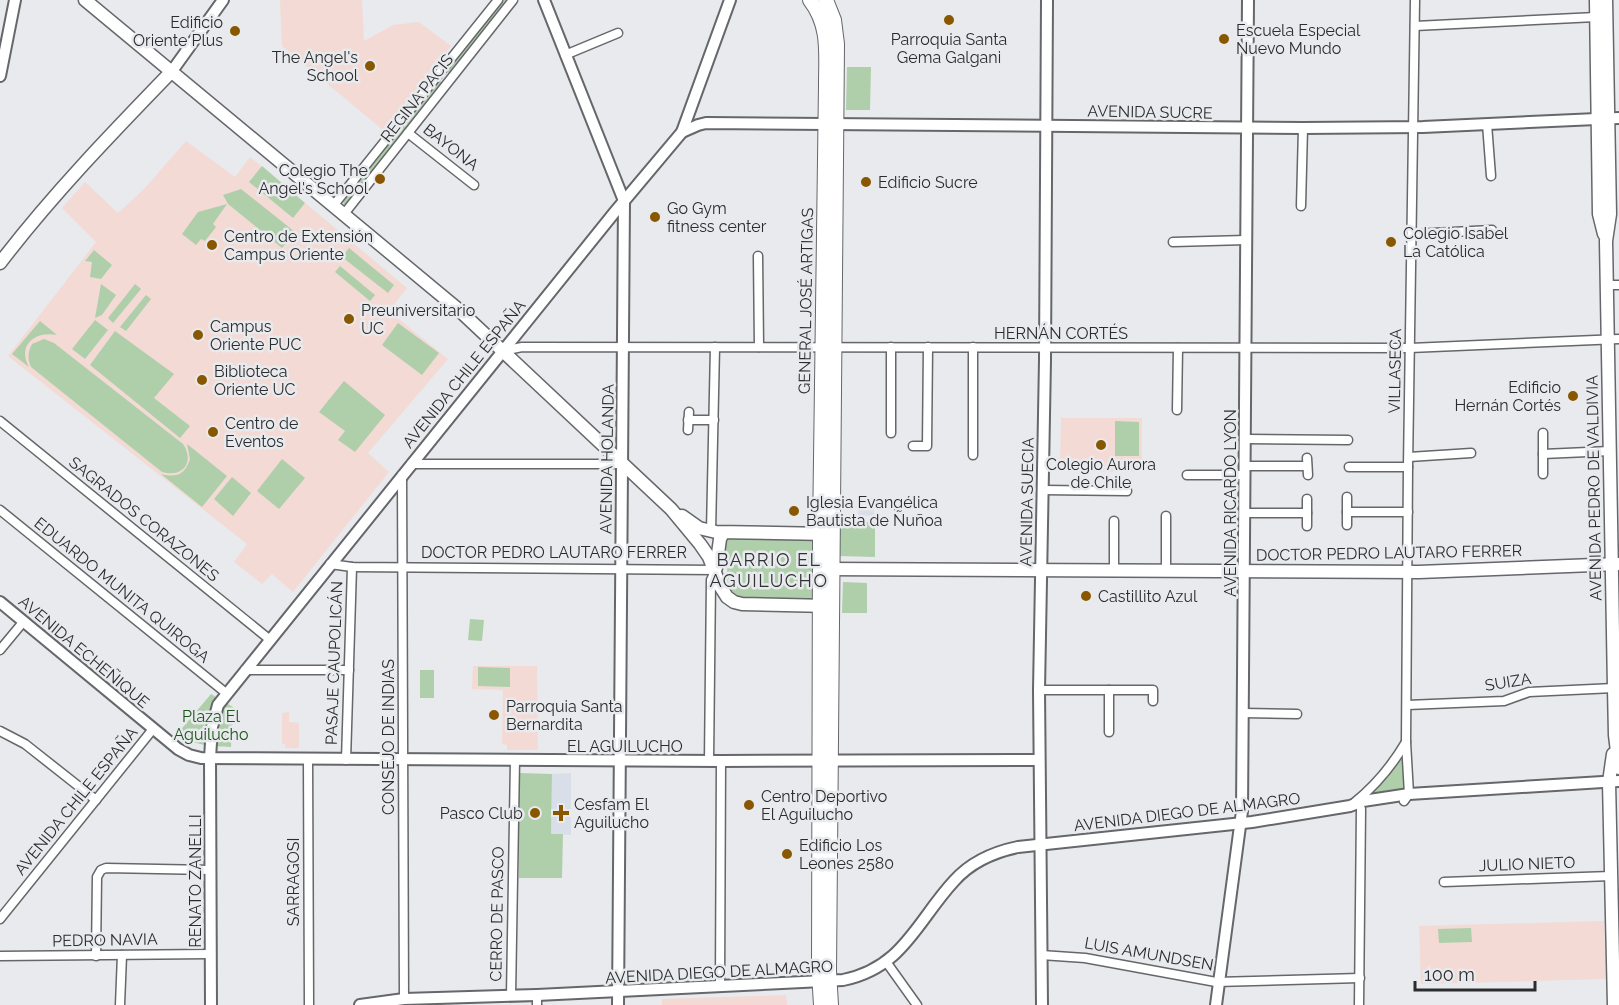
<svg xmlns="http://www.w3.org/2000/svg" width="1619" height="1005" viewBox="0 0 1619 1005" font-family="Raleway,sans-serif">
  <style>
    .built { fill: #d8dfe8 }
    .education { fill: #f4dad4 }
    .green { fill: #afcfab }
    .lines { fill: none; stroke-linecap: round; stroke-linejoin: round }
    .minor-casing { stroke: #65676a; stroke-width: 11 }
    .tertiary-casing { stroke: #65676a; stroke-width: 14 }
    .secondary-casing { stroke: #65676a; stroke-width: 15 }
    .primary-casing { stroke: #65676a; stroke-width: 16 }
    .minor { stroke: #fff; stroke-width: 8 }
    .tertiary { stroke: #fff; stroke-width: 10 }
    .secondary { stroke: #fff; stroke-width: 12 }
    .primary { stroke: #fff; stroke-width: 14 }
    .poi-dot { fill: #8a5701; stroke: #e8eaed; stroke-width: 2 }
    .labels { text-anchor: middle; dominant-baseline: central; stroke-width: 5; stroke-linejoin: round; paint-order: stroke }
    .poi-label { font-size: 16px; fill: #2b2c2d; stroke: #e8eaed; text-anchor: start }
    .street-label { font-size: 16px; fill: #2b2c2d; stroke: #e8eaed }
    .park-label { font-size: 16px; fill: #1c551a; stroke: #e8eaed }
    .neighbourhood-label { font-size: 18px; letter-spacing: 1.5px; fill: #303234; stroke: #e8eaed }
  </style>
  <rect width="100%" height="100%" fill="#e8eaed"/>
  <g class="built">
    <polygon points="858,498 874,498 874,516 858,515"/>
    <polygon points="571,773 571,835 551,834 552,774"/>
  </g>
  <g class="education">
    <polygon points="280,0 362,0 364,41 393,25 419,22 451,46 383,130 282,46"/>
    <polygon points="186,141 235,177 250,157 407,288 389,311 448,359 368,453 389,472 293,592 272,574 262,584 234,562 247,544 8,356 96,242 62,208 85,182 118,213 144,189"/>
    <polygon points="1061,418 1142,418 1142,472 1060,471"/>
    <polygon points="473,666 537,666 538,750 507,750 507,745 502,744 503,690 472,689"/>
    <polygon points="289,712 289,722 299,723 299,748 285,748 285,744 282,744 282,713"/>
    <polygon points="1604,921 1606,979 1421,984 1419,926"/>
    <polygon points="786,995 787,1005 662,1005 662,999"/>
  </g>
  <g class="green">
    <polygon points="503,0 508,0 450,74 447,72"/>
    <polygon points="847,67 871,67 870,110 846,110"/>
    <polygon points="440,81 444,83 346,205 344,204 343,202"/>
    <polygon points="262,166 305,203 293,218 249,182"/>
    <polygon points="241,189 295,232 282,248 228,204 223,195"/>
    <polygon points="227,204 213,224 216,227 205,241 201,239 196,245 182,234 198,212"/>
    <polygon points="349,248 394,285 388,293 342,257"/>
    <polygon points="94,250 112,265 101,279 90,277 92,262 85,261"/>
    <polygon points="340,266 375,295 370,301 335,272"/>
    <polygon points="101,284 116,295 102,315 95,318"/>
    <polygon points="135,284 141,289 113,323 108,318"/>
    <polygon points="146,295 151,299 126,331 120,327"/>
    <polygon points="95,320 108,330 85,359 72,349"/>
    <path d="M40,321L57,335C35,331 17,345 29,367L12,354Z"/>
    <polygon points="398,323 439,353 422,375 382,345"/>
    <polygon points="115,331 174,374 154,398 190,426 180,438 90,365"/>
    <path d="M44,339L54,343L183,444C195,462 183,478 162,472L31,367C27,358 28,352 32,344Z"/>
    <polygon points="344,381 385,415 355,452 338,440 345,431 319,412"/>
    <polygon points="1115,421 1139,422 1139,456 1115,456"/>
    <path d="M187,444L227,476L202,507L161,474C176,478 185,475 190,459Z"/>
    <polygon points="282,459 305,478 279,509 257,491"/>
    <polygon points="232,477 251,493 233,516 214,499"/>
    <polygon points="838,522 875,522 875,557 838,556"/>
    <polygon points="728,537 814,537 813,600 735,598 727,591 720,570 726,575 727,573 728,553 722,549 721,545"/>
    <polygon points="843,582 867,583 867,613 842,613"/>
    <polygon points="470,619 484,620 482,641 468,640"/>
    <polygon points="478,667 510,668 510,687 478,686"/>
    <rect x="420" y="670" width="14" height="28"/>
    <path d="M211,694L233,707L231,747C210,746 194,746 178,733Z"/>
    <polygon points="1405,750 1404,790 1373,793"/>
    <polygon points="519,773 552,774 551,834 563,834 562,878 519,878"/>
    <polygon points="1471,928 1472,942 1439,943 1438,929"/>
  </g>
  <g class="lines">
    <g class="minor-casing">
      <g id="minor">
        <polyline points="1415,26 1596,17"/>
        <polyline points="565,55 618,33"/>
        <polyline points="1487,124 1491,176"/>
        <polyline points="408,133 474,185"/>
        <polyline points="333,206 498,0"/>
        <polyline points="1301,206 1303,128"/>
        <polyline points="344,214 513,0"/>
        <polyline points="1412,234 1492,230"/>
        <polyline points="1173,242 1246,240"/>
        <polyline points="758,256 759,347"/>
        <polyline points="1606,285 1619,285"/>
        <polyline points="502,351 522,347 1410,348 1619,339"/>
        <polyline points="1177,410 1178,348"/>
        <polyline points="688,420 714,420"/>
        <polyline points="0,421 269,639"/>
        <polyline points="688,430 689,412"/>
        <polyline points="891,433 891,347"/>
        <polyline points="1543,433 1543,474"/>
        <polyline points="1246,439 1348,440"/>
        <polyline points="913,446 927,446 928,347"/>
        <polyline points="1543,454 1610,451"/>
        <polyline points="973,455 973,347"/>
        <polyline points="1409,457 1471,453"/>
        <polyline points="1307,458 1308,475"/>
        <polyline points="411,464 621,464"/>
        <polyline points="1245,466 1307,466"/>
        <polyline points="1349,467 1408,467"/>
        <polyline points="402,475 404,999"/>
        <polyline points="1187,475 1245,475"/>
        <polyline points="1042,490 1127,491"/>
        <polyline points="1307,499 1307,526"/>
        <polyline points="0,510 226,693"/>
        <polyline points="1347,512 1408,512"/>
        <polyline points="1245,513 1307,513"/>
        <polyline points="1166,516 1166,571"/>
        <polyline points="1114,521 1114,571"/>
        <polyline points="1347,525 1347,497"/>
        <polyline points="711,532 715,347"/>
        <polyline points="330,564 352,567 715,570"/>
        <polyline points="0,650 24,621"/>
        <polyline points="245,670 349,670"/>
        <polyline points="1039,690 1153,690 1153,701"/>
        <polyline points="1407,705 1504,701 1529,692 1614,688"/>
        <polyline points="1243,713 1297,714"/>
        <polyline points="0,731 25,744 96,800"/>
        <polyline points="1109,732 1109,690"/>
        <polyline points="308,759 309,1005"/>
        <polyline points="346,760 352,567"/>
        <polyline points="709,761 711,580 716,569"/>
        <polyline points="1404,801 1409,794 1406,742 1408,467 1415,0"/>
        <path d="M1355,802C1375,786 1393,764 1406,742"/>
        <polyline points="1444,882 1611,876"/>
        <polyline points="0,919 153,729"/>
        <polyline points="1041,955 1085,958 1216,982 1360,978"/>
        <polyline points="0,956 210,954"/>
        <polyline points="96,956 97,877 101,870 106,868 210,870"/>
        <polyline points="887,963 917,1005"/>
        <polyline points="720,986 721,761"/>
        <polyline points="537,995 537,1005"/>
        <polyline points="511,996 515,760"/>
        <polyline points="120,1005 122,955"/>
        <polyline points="1359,1005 1361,809"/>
      </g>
    </g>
    <g class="tertiary-casing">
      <g id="tertiary">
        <polyline points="544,0 624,201 618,1005"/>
        <polyline points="172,71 223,0"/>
        <polyline points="0,76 15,0"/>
        <polyline points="682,132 698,125 706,123 1303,128 1423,127 1619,118"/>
        <polyline points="0,602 178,749 189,755 201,758 721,761 1039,760"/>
        <polyline points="211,1005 210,758 212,727 218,705 614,213 682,132 730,0"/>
        <path d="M360,1005L404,999L537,995L843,980C903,968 917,921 954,881C970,863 994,852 1018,847L1252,822L1350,806L1363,801L1409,794L1619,781"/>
        <polyline points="1042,1005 1039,690 1045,360 1047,0"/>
        <polyline points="1216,1005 1242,811 1248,0"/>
      </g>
    </g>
    <g class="secondary-casing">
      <g id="secondary">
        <polyline points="85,0 459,310 671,509 700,544 709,557 720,586 727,597 734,602 742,604 829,606"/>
        <polyline points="1596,0 1599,214 1604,234"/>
        <polyline points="1606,0 1610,214 1606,241 1614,688 1615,735 1619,768"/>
        <path d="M0,263C52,195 112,133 172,71"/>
        <polyline points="682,516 699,528 716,532 828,534"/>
        <polyline points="716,568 720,539 723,533"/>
        <polyline points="825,569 1419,572 1619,564"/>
        <polyline points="1613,754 1609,782 1614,1005"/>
      </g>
    </g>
    <g class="primary-casing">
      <g id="primary">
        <path d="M810,0C830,26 826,53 826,85L820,534L819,972L821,1005"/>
        <polyline points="826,0 834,20 837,44 829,971 831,1005"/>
      </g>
    </g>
    <use href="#minor" class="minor"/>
    <use href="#tertiary" class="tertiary"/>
    <use href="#secondary" class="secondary"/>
    <use href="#primary" class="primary"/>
  </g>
  <g class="poi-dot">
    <circle cx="949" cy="20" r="6"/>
    <circle cx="235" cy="31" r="6"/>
    <circle cx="1224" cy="39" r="6"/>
    <circle cx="370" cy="66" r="6"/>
    <circle cx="380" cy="179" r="6"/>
    <circle cx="866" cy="182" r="6"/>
    <circle cx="655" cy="217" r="6"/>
    <circle cx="1391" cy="242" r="6"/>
    <circle cx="212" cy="245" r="6"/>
    <circle cx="349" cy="319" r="6"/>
    <circle cx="198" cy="335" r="6"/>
    <circle cx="202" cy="380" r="6"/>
    <circle cx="1573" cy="396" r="6"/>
    <circle cx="213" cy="432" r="6"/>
    <circle cx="1101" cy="445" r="6"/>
    <circle cx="794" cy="511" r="6"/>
    <circle cx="1086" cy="596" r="6"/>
    <circle cx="494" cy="715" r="6"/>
    <circle cx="749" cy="805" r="6"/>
    <circle cx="535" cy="813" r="6"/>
    <path d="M558 804h6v6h6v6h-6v6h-6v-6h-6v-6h6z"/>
    <circle cx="787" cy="854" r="6"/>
  </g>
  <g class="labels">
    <g class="poi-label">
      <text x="223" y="22" text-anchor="end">Edificio<tspan x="223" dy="18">Oriente Plus</tspan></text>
      <text x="1236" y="30">Escuela Especial<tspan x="1236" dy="18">Nuevo Mundo</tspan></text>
      <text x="949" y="39" text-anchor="middle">Parroquia Santa<tspan x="949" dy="18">Gema Galgani</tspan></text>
      <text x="358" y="57" text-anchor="end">The Angel's<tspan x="358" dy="18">School</tspan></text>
      <text x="368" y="170" text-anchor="end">Colegio The<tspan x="368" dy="18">Angel's School</tspan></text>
      <text x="878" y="182">Edificio Sucre</text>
      <text x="667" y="208">Go Gym<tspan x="667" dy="18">fitness center</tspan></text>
      <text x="1403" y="233">Colegio Isabel<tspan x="1403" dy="18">La Católica</tspan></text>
      <text x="224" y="236">Centro de Extensión<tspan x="224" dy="18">Campus Oriente</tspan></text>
      <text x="361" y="310">Preuniversitario<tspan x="361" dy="18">UC</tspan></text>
      <text x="210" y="326">Campus<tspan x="210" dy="18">Oriente PUC</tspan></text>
      <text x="214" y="371">Biblioteca<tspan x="214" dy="18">Oriente UC</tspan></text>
      <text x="1561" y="387" text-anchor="end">Edificio<tspan x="1561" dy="18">Hernán Cortés</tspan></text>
      <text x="225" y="423">Centro de<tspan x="225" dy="18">Eventos</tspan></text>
      <text x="1101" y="464" text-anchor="middle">Colegio Aurora<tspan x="1101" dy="18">de Chile</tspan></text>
      <text x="806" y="502">Iglesia Evangélica<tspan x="806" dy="18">Bautista de Ñuñoa</tspan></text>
      <text x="1098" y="596">Castillito Azul</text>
      <text x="506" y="706">Parroquia Santa<tspan x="506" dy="18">Bernardita</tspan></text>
      <text x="761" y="796">Centro Deportivo<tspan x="761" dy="18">El Aguilucho</tspan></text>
      <text x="574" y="804">Cesfam El<tspan x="574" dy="18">Aguilucho</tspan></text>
      <text x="523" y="813" text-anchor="end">Pasco Club</text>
      <text x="799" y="845">Edificio Los<tspan x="799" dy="18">Leones 2580</tspan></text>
    </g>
    <g class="street-label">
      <text transform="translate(417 98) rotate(-52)">REGINA PACIS</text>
      <text transform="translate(1150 112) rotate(1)">AVENIDA SUCRE</text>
      <text transform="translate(451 147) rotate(38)">BAYONA</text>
      <text transform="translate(806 301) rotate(-89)">GENERAL JOSÉ ARTIGAS</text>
      <text x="1061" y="333">HERNÁN CORTÉS</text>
      <text transform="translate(1395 371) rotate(-89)">VILLASECA</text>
      <text transform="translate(464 374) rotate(-51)">AVENIDA CHILE ESPAÑA</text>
      <text transform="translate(607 459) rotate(-89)">AVENIDA HOLANDA</text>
      <text transform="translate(1594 488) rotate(-91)">AVENIDA PEDRO DE VALDIVIA</text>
      <text transform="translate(1027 502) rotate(-89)">AVENIDA SUECIA</text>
      <text transform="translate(1230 503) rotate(-90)">AVENIDA RICARDO LYON</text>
      <text transform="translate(144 519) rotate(39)">SAGRADOS CORAZONES</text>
      <text x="554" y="552">DOCTOR PEDRO LAUTARO FERRER</text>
      <text transform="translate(1389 553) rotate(-1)">DOCTOR PEDRO LAUTARO FERRER</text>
      <text transform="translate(122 590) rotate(39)">EDUARDO MUNITA QUIROGA</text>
      <text transform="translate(84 652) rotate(40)">AVENIDA ECHEÑIQUE</text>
      <text transform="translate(334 663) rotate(-88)">PASAJE CAUPOLICÁN</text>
      <text transform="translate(1508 682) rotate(-9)">SUIZA</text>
      <text transform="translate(388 737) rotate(-90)">CONSEJO DE INDIAS</text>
      <text x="625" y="746">EL AGUILUCHO</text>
      <text transform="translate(76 801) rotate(-51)">AVENIDA CHILE ESPAÑA</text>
      <text transform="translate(1187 812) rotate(-7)">AVENIDA DIEGO DE ALMAGRO</text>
      <text transform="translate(1527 864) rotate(-2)">JULIO NIETO</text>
      <text transform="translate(195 881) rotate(-90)">RENATO ZANELLI</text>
      <text transform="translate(293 882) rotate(-90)">SARRAGOSI</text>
      <text transform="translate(497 914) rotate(-89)">CERRO DE PASCO</text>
      <text transform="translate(105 940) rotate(-1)">PEDRO NAVIA</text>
      <text transform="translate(1149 954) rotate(10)">LUIS AMUNDSEN</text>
      <text transform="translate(719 972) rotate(-3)">AVENIDA DIEGO DE ALMAGRO</text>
    </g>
    <g class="park-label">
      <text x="211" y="716">Plaza El<tspan x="211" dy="18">Aguilucho</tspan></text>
    </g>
    <g class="neighbourhood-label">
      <text x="769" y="559">BARRIO EL<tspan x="769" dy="21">AGUILUCHO</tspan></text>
    </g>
  </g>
  <path d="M1415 981v9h120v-9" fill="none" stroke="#2b2c2d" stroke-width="3"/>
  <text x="1424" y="981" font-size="18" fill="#2b2c2d" stroke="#e8eaed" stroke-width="4.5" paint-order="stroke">100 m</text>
</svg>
